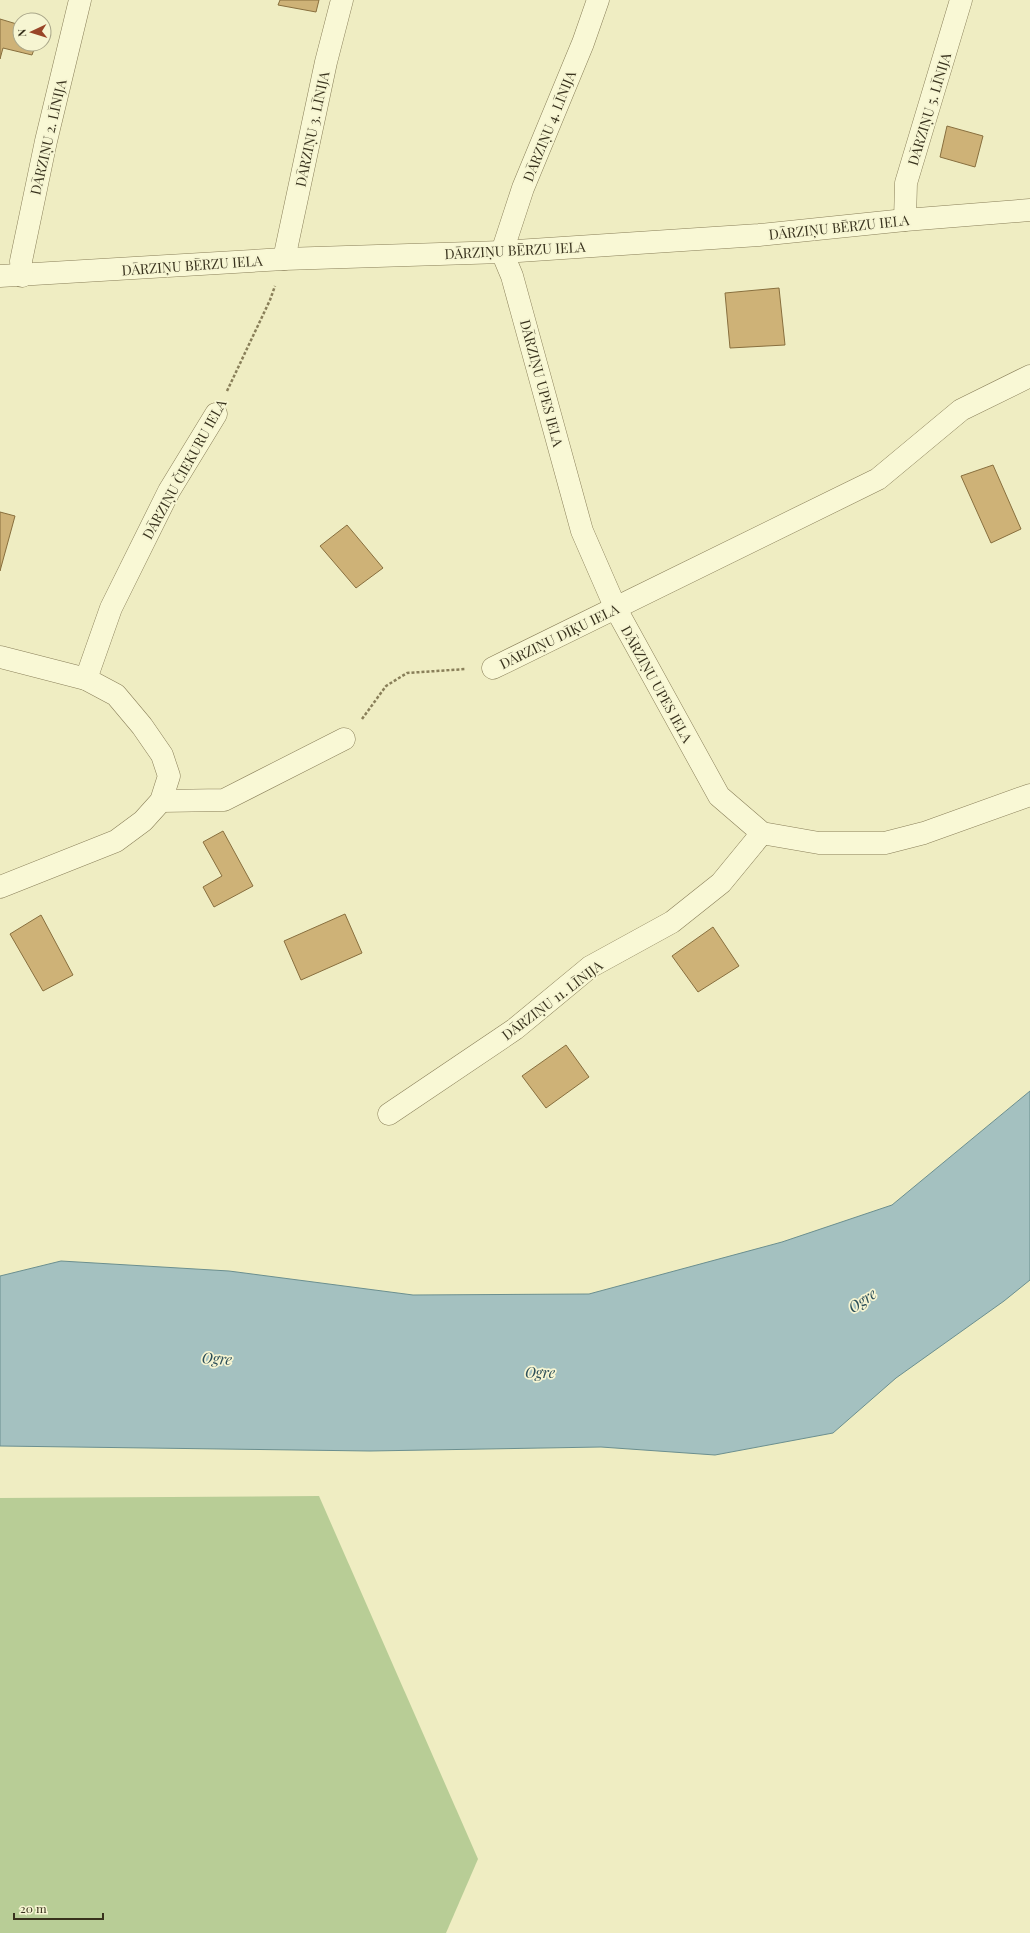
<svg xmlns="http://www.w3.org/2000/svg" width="1030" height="1933" viewBox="0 0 1030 1933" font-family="'Playfair Display',serif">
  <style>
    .green { fill: #b8cd96 }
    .water { fill: #a4c1c0; stroke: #6b8f8f }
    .building { fill: #ceb277; stroke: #886f3e }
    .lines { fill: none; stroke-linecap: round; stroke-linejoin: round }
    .minor-casing { stroke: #897f59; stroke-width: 23 }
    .path { stroke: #897f59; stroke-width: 2.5; stroke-dasharray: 3 2; stroke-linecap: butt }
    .minor { stroke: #f9f8d5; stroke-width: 22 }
    .labels { text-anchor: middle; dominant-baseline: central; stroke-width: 3.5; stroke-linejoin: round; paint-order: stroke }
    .street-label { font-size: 14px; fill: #38321d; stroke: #f6f5d2 }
    .water-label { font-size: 15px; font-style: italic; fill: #2c4f58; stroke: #f6f5d2 }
  </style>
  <rect width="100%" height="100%" fill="#efedc2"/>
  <polygon class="green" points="319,1496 478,1859 446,1933 0,1933 0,1498"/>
  <polygon class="water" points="1030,1091 1030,1280 1004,1301 896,1378 833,1433 715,1455 601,1447 370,1451 0,1446 0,1276 61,1261 229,1271 413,1295 589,1294 782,1242 892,1205"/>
  <g class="building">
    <polygon points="280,0 319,0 316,12 278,5"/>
    <polygon points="0,19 20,25 20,44 36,44 32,55 3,48 0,59"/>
    <polygon points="947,126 983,136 975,167 940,157"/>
    <polygon points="779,288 785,345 730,348 725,293"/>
    <polygon points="993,465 1021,529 991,543 961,476"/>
    <polygon points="0,512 15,516 0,571"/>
    <polygon points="347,525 383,568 356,588 320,546"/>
    <polygon points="223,831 253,886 214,907 203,887 222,876 203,842"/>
    <polygon points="345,914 362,953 301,980 284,941"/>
    <polygon points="41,915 73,975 43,991 10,934"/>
    <polygon points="713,927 739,966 698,992 672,956"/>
    <polygon points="566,1045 589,1077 546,1108 522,1076"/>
  </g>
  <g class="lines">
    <g class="minor-casing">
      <g id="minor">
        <polyline points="598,0 583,43 523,188 502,252 512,276 582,531 616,609 719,796 762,833 819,843 885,843 924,833 1030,795"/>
        <polyline points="905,220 906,183 961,0"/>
        <polyline points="284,259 326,62 342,0"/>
        <polyline points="0,276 284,259 502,252 759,235 905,220 1030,210"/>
        <polyline points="22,276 21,261 46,141 80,0"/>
        <polyline points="0,657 86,679 116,695 142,726 162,755 169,776 161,801 143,821 116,841 0,887"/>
        <polyline points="493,668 878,479 961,410 1030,376"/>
        <polyline points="86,679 111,608 169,491 216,414"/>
        <polyline points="161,801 224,800 344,739"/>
        <polyline points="389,1114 515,1029 590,967 672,922 721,883 762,833"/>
      </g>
    </g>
    <g class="path">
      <polyline points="227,391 270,300 275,286"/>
      <polyline points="362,719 386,686 407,673 466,669"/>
    </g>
    <use href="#minor" class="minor"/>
  </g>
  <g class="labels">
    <g class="street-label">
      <text transform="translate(929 109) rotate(-73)">DĀRZIŅU 5. LĪNIJA</text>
      <text transform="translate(549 126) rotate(-68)">DĀRZIŅU 4. LĪNIJA</text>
      <text transform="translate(312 129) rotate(-78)">DĀRZIŅU 3. LĪNIJA</text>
      <text transform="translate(48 137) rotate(-77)">DĀRZIŅU 2. LĪNIJA</text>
      <text transform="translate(839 227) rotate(-6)">DĀRZIŅU BĒRZU IELA</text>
      <text transform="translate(515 250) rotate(-3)">DĀRZIŅU BĒRZU IELA</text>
      <text transform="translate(192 265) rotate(-4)">DĀRZIŅU BĒRZU IELA</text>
      <text transform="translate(542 383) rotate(75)">DĀRZIŅU UPES IELA</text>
      <text transform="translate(184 469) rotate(-61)">DĀRZIŅU ČIEKURU IELA</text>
      <text transform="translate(559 636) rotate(-26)">DĀRZIŅU DĪĶU IELA</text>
      <text transform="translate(657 684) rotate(61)">DĀRZIŅU UPES IELA</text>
      <text transform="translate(552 1000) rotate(-37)">DĀRZIŅU 11. LĪNIJA</text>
    </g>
    <g class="water-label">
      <text transform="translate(862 1300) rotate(-35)">Ogre</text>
      <text transform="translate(217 1358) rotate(4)">Ogre</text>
      <text x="540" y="1372">Ogre</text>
    </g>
  </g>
  <g transform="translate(32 32) rotate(266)"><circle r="19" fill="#f6f5d2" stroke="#aaa78a"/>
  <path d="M0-3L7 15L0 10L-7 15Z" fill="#994528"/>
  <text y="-6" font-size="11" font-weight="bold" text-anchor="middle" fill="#38321d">N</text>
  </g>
  <path d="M14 1913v6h89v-6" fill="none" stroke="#38321d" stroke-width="2"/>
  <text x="20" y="1913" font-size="12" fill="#38321d" stroke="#f6f5d2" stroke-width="3" paint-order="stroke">20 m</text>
</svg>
